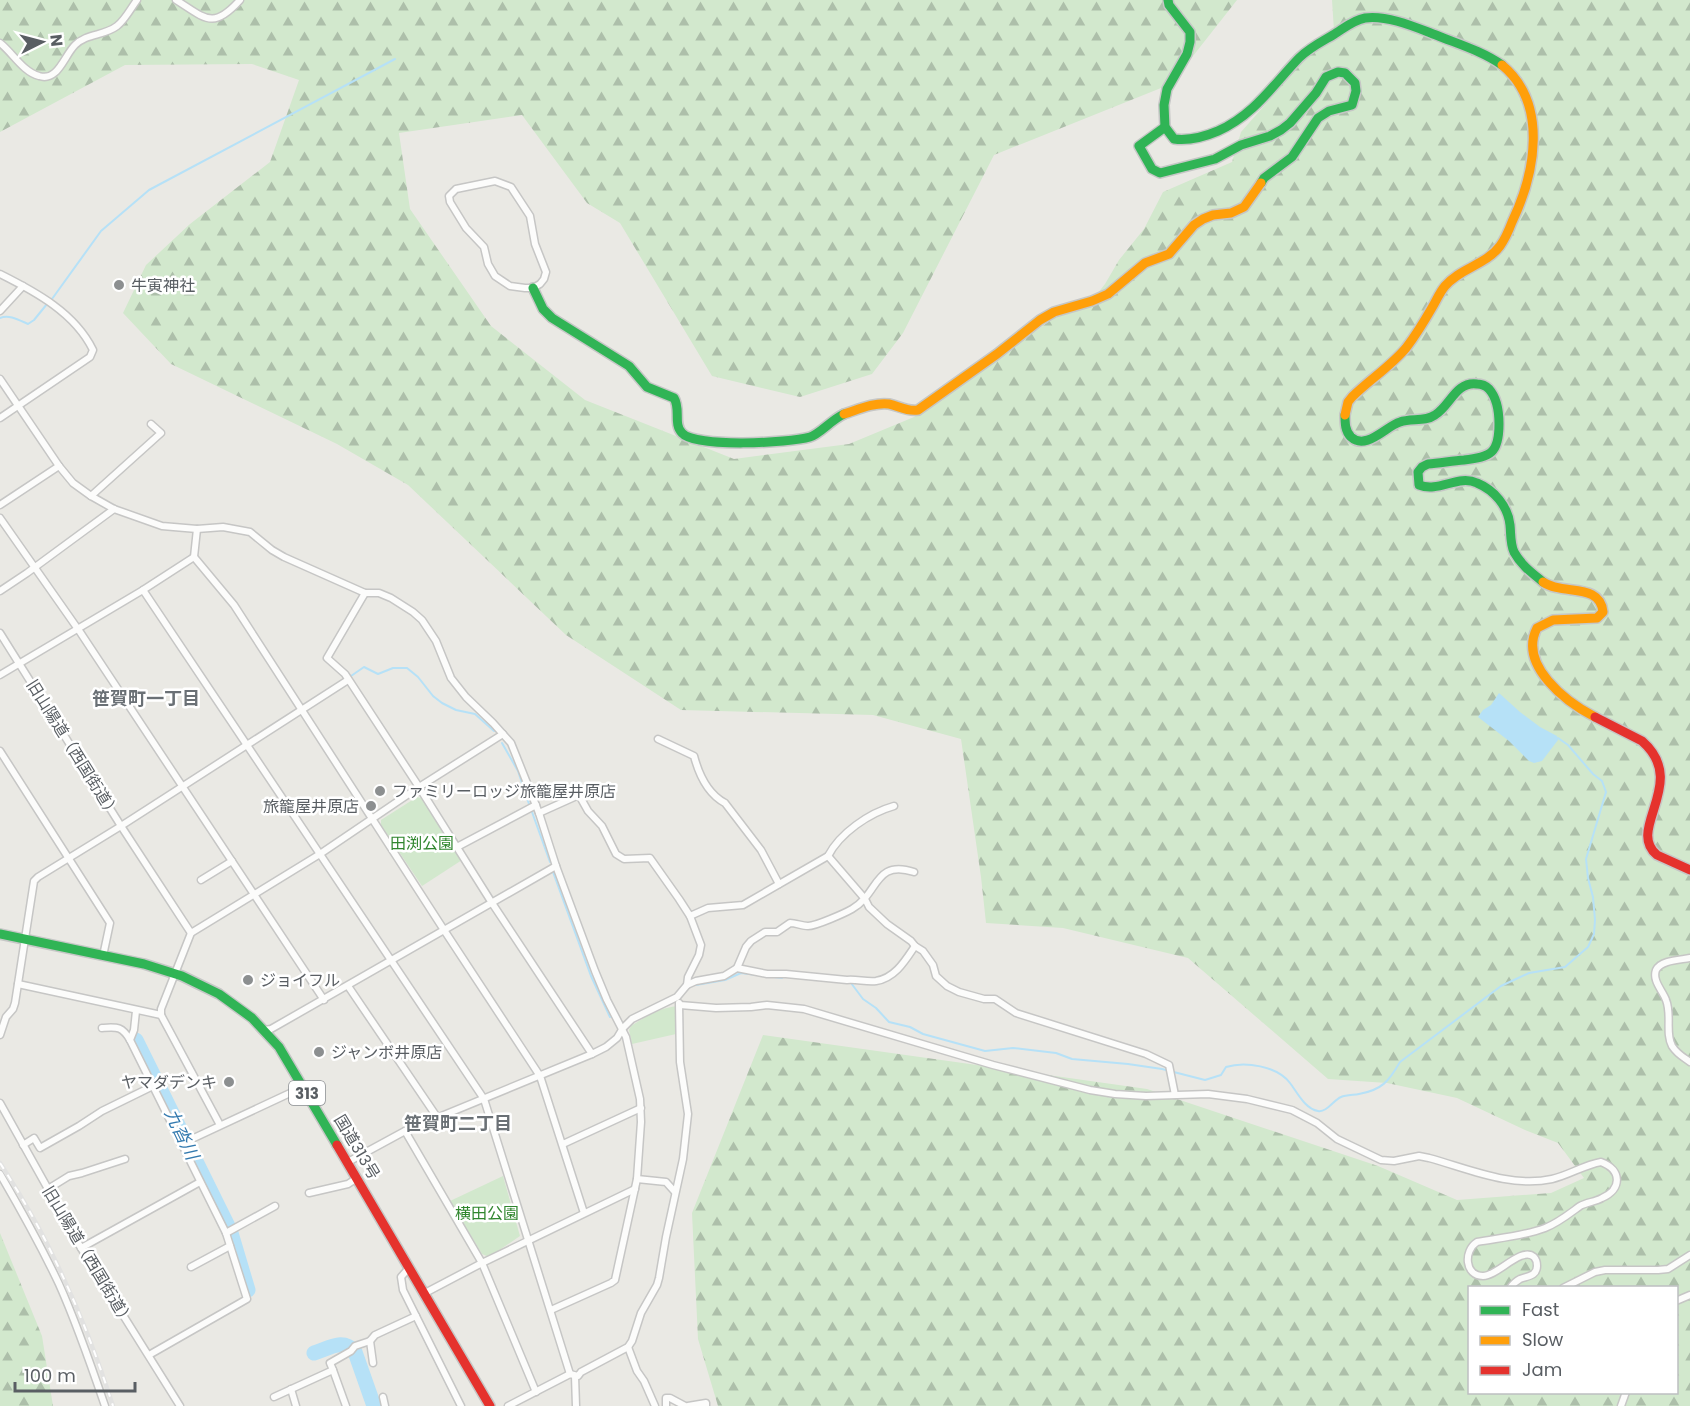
<svg xmlns="http://www.w3.org/2000/svg" width="1690" height="1406" viewBox="0 0 1690 1406" font-family="Poppins,'Noto Sans JP',sans-serif">
  <style>
    .green { fill: #d2e8cd }
    .forest { fill: url(#forest-firs); fill-rule: evenodd }
    .water { fill: #b6e1f7 }
    .lines { fill: none; stroke-linecap: round; stroke-linejoin: round }
    .stream { stroke: #b6e1f7; stroke-width: 2 }
    .river { stroke: #b6e1f7; stroke-width: 15 }
    .street-casing { stroke: #c6c6c5; stroke-width: 9 }
    .fast-casing { stroke: #c6c7c6; stroke-width: 12 }
    .slow-casing { stroke: #c6c7c6; stroke-width: 12 }
    .jam-casing { stroke: #c6c7c6; stroke-width: 12 }
    .street { stroke: #fcfcfb; stroke-width: 6 }
    .fast { stroke: #30b455; stroke-width: 9 }
    .slow { stroke: #ff9f0a; stroke-width: 9 }
    .jam { stroke: #e5322d; stroke-width: 9 }
    .rail-casing { stroke: #e2e2e1; stroke-width: 4.5 }
    .rail { stroke: #fff; stroke-width: 2; stroke-dasharray: 7; stroke-linecap: butt }
    .poi-dot { fill: #8c8f90; stroke: #fff; stroke-width: 2 }
    .labels { text-anchor: middle; dominant-baseline: central; stroke-width: 5; stroke-linejoin: round; paint-order: stroke }
    .shield { fill: #fff; stroke: #8b8e92; stroke-width: 1.5 }
    .shield-label { font-size: 15px; font-weight: bold; fill: #595e63 }
    .poi-label { font-size: 16px; fill: #595e63; stroke: #fff; text-anchor: start }
    .street-label { font-size: 16px; fill: #595e63; stroke: #fff }
    .park-label { font-size: 16px; fill: #30862e; stroke: #fff }
    .neighbourhood-label { font-size: 18px; font-weight: bold; fill: #6a7075; stroke: #fff }
    .water-label { font-size: 18px; font-style: italic; fill: #337aaf; stroke: #fff }
  </style>
  <defs>
    <pattern id="forest-firs" width="22" height="20" patternUnits="userSpaceOnUse" patternTransform="scale(1.5)"><rect width="22" height="20" fill="#d2e8cd"/><path d="M5 1l3.5 6h-7zM16 11l3.5 6h-7z" fill="#adbfaa"/></pattern>
  </defs>
  <rect width="100%" height="100%" fill="#eae9e4"/>
  <g class="green">
    <polygon points="417,797 421,798 462,860 422,886 381,825 381,820"/>
    <path d="M677,1006L679,1009L676,1034L632,1044L629,1030L631,1026C645,1017 659,1008 677,1006Z"/>
    <polygon points="503,1176 520,1236 489,1257 482,1254 450,1201"/>
  </g>
  <g class="forest">
    <path d="M0,0H1237L1171,84L994,155L903,333L872,374L800,397L712,376L620,223L587,203L522,115L399,133L410,209L491,326L585,400L734,459L849,444L914,417L1054,318L1086,308L1105,284L1119,260L1144,229L1163,192L1232,162L1241,132L1271,98L1292,69L1334,31L1332,0H1690V1406H718L698,1339L692,1213L763,1035L1147,1089L1378,1166L1457,1200L1551,1193L1584,1178L1558,1143L1525,1130L1457,1098L1387,1083L1328,1079L1188,958L1063,928L986,923L981,877L961,739L873,715L681,710L566,635L408,485L337,444L171,364L123,313L146,265L190,224L270,162L299,80L252,64L125,65L0,132ZM1470,1288H1676V1392H1470Z"/>
    <polygon points="0,1233 42,1336 53,1406 0,1406"/>
  </g>
  <polygon class="water" points="1499,693 1520,712 1540,727 1557,736 1558,740 1542,761 1534,763 1529,761 1509,741 1478,717 1483,710 1491,705"/>
  <g class="lines">
    <g class="stream">
      <polyline points="52,299 101,231 149,190 395,59"/>
      <path d="M0,318C9,314 19,320 28,324L34,320L47,304"/>
      <polyline points="351,676 364,667 378,674 393,668 407,668 418,677 433,696 442,703 456,710 475,714 494,731"/>
      <polyline points="502,743 518,771 529,804"/>
      <polyline points="532,812 550,862"/>
      <polyline points="553,872 591,976 610,1017"/>
      <path d="M851,983L863,999L876,1008L889,1022L910,1027L923,1034L985,1051L1013,1048L1056,1053L1072,1059L1128,1064L1162,1069L1205,1080L1221,1075L1226,1067C1245,1061 1277,1066 1290,1083C1297,1092 1305,1109 1318,1111C1326,1113 1334,1100 1341,1097C1346,1095 1354,1095 1359,1094C1382,1090 1389,1081 1400,1062L1501,986L1529,973L1565,967L1588,947L1594,934L1595,920L1593,897L1588,878L1586,859L1606,792L1602,781L1593,774L1568,745L1558,738"/>
      <polyline points="696,985 725,980 741,973 782,978"/>
    </g>
    <g class="river">
      <polyline points="136,1040 229,1228"/>
      <polyline points="231,1233 248,1290"/>
      <path d="M314,1353C330,1348 343,1338 355,1352L374,1406"/>
    </g>
    <g class="street-casing">
      <g id="street">
        <path d="M176,0C206,19 213,30 240,0"/>
        <path d="M0,43C12,52 23,72 39,76C58,82 64,56 75,45C87,33 104,36 117,26C125,20 131,8 137,0"/>
        <polygon points="495,181 511,187 530,216 535,244 546,272 544,279 540,284 533,288 525,288 510,286 495,276 488,264 484,247 466,228 450,202 449,196 456,189"/>
        <path d="M0,274C36,292 75,313 93,350L90,357L0,418"/>
        <polyline points="0,311 23,286"/>
        <polyline points="0,379 59,466 73,483 91,496 114,509 162,526 197,529 223,527 250,532 272,550 284,557 365,593 379,593 391,598 413,612 422,620 436,641 451,678 466,697 493,723 511,743 539,813 556,866 595,971 607,1000 626,1037 640,1099 641,1122 637,1179 615,1280 611,1283 551,1310"/>
        <polyline points="91,496 161,433 151,424"/>
        <polyline points="0,505 59,466"/>
        <polyline points="0,518 80,632 324,1000"/>
        <polyline points="197,529 194,557 234,605 444,930 540,1076 584,1213"/>
        <polyline points="143,590 484,1099 570,1374"/>
        <polyline points="0,591 27,573 114,509"/>
        <polyline points="365,593 327,658 345,674 419,787 492,903 592,1054"/>
        <polyline points="0,633 121,826 191,933"/>
        <polyline points="0,675 143,590 194,557"/>
        <path d="M658,739L694,756C699,775 708,794 725,803L761,850L779,884"/>
        <polyline points="0,751 110,923 103,956"/>
        <polyline points="457,847 536,805"/>
        <polyline points="828,856 865,899 869,907 887,924 911,941 915,946 923,951 933,965 936,976 947,986 959,992 984,999 995,999 1016,1013 1146,1054 1169,1065 1175,1095"/>
        <polyline points="201,880 232,861"/>
        <path d="M690,916L708,908L743,905L828,856C840,833 869,813 894,806"/>
        <path d="M1690,958C1680,960 1661,960 1656,970C1652,981 1663,991 1666,1000C1672,1015 1665,1033 1672,1046C1677,1054 1683,1057 1690,1062"/>
        <path d="M737,968L746,947L751,941L765,932H777L790,923C796,923 802,926 808,926C816,926 845,913 852,909C879,894 874,859 914,872"/>
        <polyline points="18,984 161,1015 220,1125"/>
        <path d="M687,985L696,981L724,976L737,968L767,974H786L847,980C856,979 866,982 876,981C895,978 905,961 915,946"/>
        <polyline points="348,986 437,1117"/>
        <path d="M680,1005L716,1008L751,1007L767,1005L804,1009L993,1065L1090,1090L1115,1094L1146,1096L1208,1094L1247,1099L1292,1110L1317,1123L1337,1139L1381,1160L1394,1161L1419,1156L1429,1158C1469,1169 1511,1188 1552,1179C1569,1175 1584,1165 1601,1162C1622,1170 1622,1189 1602,1198C1595,1202 1587,1202 1580,1206C1569,1214 1558,1223 1545,1228C1524,1236 1499,1238 1477,1242C1463,1251 1465,1276 1483,1276C1498,1276 1521,1246 1534,1257C1536,1259 1537,1263 1537,1266C1537,1276 1528,1276 1520,1279C1516,1281 1513,1284 1510,1288"/>
        <polyline points="136,1011 134,1030 130,1040 226,1233 247,1299 149,1355"/>
        <polyline points="161,1015 161,1009 191,933 320,854 419,787 503,734"/>
        <path d="M102,1028C117,1027 122,1026 130,1040"/>
        <polyline points="264,1030 271,1029 556,866"/>
        <polyline points="0,1035 6,1017 13,1009 15,1003 34,881 38,877 121,826 348,680"/>
        <polyline points="0,1103 81,1248 180,1406"/>
        <polyline points="405,1131 482,1263 536,1392"/>
        <polyline points="181,1144 303,1087"/>
        <polyline points="563,1144 641,1108"/>
        <polyline points="23,1145 34,1138 40,1148 79,1126 102,1111 153,1086"/>
        <polyline points="348,1162 405,1131 592,1054 606,1047 617,1038 623,1028 632,1019 677,997 687,985 688,977 699,955 701,945 690,916 679,899 650,858 624,859 616,854 602,826 588,811 579,795 539,813"/>
        <path d="M0,1174C21,1210 41,1246 59,1284C77,1324 91,1365 105,1406"/>
        <polyline points="637,1179 666,1182 675,1192"/>
        <polyline points="48,1189 69,1176 82,1173 125,1159"/>
        <polyline points="309,1193 348,1184 357,1178"/>
        <polyline points="226,1233 275,1206"/>
        <polyline points="81,1248 200,1182"/>
        <polyline points="191,1267 230,1246"/>
        <polyline points="409,1268 401,1277 403,1290 461,1406"/>
        <polyline points="1563,1288 1595,1272 1605,1270 1658,1270 1668,1269 1690,1255"/>
        <polyline points="425,1293 482,1263 635,1189"/>
        <polyline points="1676,1301 1690,1295"/>
        <polyline points="370,1341 373,1363"/>
        <polyline points="628,1347 637,1371 644,1381 655,1406"/>
        <polyline points="333,1370 346,1406"/>
        <polyline points="575,1376 576,1406"/>
        <polyline points="291,1389 296,1406"/>
        <polyline points="274,1397 333,1370 330,1363 351,1351 355,1346 370,1341 375,1335 416,1316"/>
        <polyline points="383,1397 385,1406"/>
        <polyline points="508,1406 570,1374 578,1376 581,1372 628,1347 632,1341 641,1313 657,1285 659,1278 666,1237 683,1159 688,1114 680,1062 679,1003"/>
        <polyline points="666,1406 666,1398 670,1398 685,1406"/>
        <polyline points="688,1406 706,1403 706,1406"/>
        <polyline points="1621,1406 1626,1392"/>
      </g>
    </g>
    <g class="fast-casing">
      <g id="fast">
        <path d="M1168,0L1169,5L1190,32V42L1187,54L1167,89L1164,105L1165,127L1174,139C1190,141 1204,137 1218,131C1254,115 1273,85 1299,58C1309,48 1321,42 1333,35C1343,29 1353,20 1365,18C1388,15 1415,27 1436,35C1458,44 1482,51 1502,65"/>
        <polyline points="1165,127 1139,146 1152,169 1160,173 1215,159 1241,145 1270,136 1281,130 1290,123 1316,93 1326,77 1338,72 1345,73 1355,83 1356,91 1352,105 1329,111 1318,118 1292,157 1264,178 1261,183"/>
        <path d="M533,288L543,309L552,318L629,366L647,387L674,398C681,409 673,424 682,433C695,448 789,443 810,437C820,434 831,420 844,414"/>
        <path d="M1345,415C1345,423 1345,431 1351,437C1366,451 1386,426 1400,422C1411,418 1425,422 1435,415C1450,406 1456,381 1477,384C1481,384 1486,386 1489,389C1497,398 1499,412 1499,424C1499,453 1491,457 1464,460C1452,461 1440,463 1428,464L1422,467L1418,472L1419,485C1439,493 1458,474 1477,483C1494,490 1508,506 1510,525C1511,534 1510,543 1514,552C1521,565 1532,573 1543,582"/>
        <polyline points="0,934 144,964 182,976 219,994 252,1018 279,1047 337,1145"/>
      </g>
    </g>
    <g class="slow-casing">
      <g id="slow">
        <path d="M844,414C857,410 874,402 889,404C899,406 907,412 918,410L997,354L1040,320L1054,312L1092,301L1108,294L1145,263L1169,254L1194,225L1203,219L1213,215L1231,213L1244,207L1261,183"/>
        <path d="M1345,415L1348,402L1352,397C1369,380 1390,367 1406,348C1416,335 1425,320 1433,306C1437,299 1440,292 1445,286C1460,268 1486,265 1500,246C1505,239 1509,230 1512,222C1535,174 1549,104 1502,65"/>
        <path d="M1543,582C1563,596 1600,582 1603,612L1597,618L1553,620L1537,628C1518,665 1566,702 1595,717"/>
      </g>
    </g>
    <g class="jam-casing">
      <g id="jam">
        <path d="M1595,717L1642,741C1690,783 1625,829 1657,855L1690,870"/>
        <polyline points="337,1145 490,1406"/>
      </g>
    </g>
    <use href="#street" class="street"/>
    <use href="#fast" class="fast"/>
    <use href="#slow" class="slow"/>
    <use href="#jam" class="jam"/>
    <g class="rail-casing">
      <path id="rail" d="M0,1163C20,1194 39,1226 55,1260C78,1307 97,1356 113,1406"/>
    </g>
    <use href="#rail" class="rail"/>
  </g>
  <g class="poi-dot">
    <circle cx="119" cy="285" r="6"/>
    <circle cx="380" cy="791" r="6"/>
    <circle cx="371" cy="806" r="6"/>
    <circle cx="248" cy="980" r="6"/>
    <circle cx="319" cy="1052" r="6"/>
    <circle cx="229" cy="1082" r="6"/>
  </g>
  <g class="labels">
    <rect class="shield" x="289" y="1081" width="36" height="24" rx="4.5"/>
    <g class="shield-label">
      <text x="307" y="1093">313</text>
    </g>
    <g class="poi-label">
      <text x="131" y="285">牛寅神社</text>
      <text x="392" y="791">ファミリーロッジ旅籠屋井原店</text>
      <text x="359" y="806" text-anchor="end">旅籠屋井原店</text>
      <text x="260" y="980">ジョイフル</text>
      <text x="331" y="1052">ジャンボ井原店</text>
      <text x="217" y="1082" text-anchor="end">ヤマダデンキ</text>
    </g>
    <g class="street-label">
      <text transform="translate(73 749) rotate(58)">旧山陽道（西国街道）</text>
      <text transform="translate(357 1147) rotate(59)">国道313号</text>
      <text transform="translate(88 1256) rotate(59)">旧山陽道（西国街道）</text>
    </g>
    <g class="park-label">
      <text x="422" y="843">田渕公園</text>
      <text x="487" y="1213">横田公園</text>
    </g>
    <g class="neighbourhood-label">
      <text x="146" y="698">笹賀町一丁目</text>
      <text x="458" y="1123">笹賀町二丁目</text>
    </g>
    <g class="water-label">
      <text transform="translate(182 1134) rotate(64)">九沓川</text>
    </g>
  </g>
  <rect x="1468" y="1286" width="210" height="108" fill="#ffffff" stroke="#bdbfc1" stroke-width="1.5"/>
  <rect x="1480" y="1306" width="30" height="9" fill="#30b455" stroke="#bdbfc1" stroke-width="1.5"/>
  <text x="1522" y="1316" font-size="18" fill="#595e63">Fast</text>
  <rect x="1480" y="1336" width="30" height="9" fill="#ff9f0a" stroke="#bdbfc1" stroke-width="1.5"/>
  <text x="1522" y="1346" font-size="18" fill="#595e63">Slow</text>
  <rect x="1480" y="1366" width="30" height="9" fill="#e5322d" stroke="#bdbfc1" stroke-width="1.5"/>
  <text x="1522" y="1376" font-size="18" fill="#595e63">Jam</text>
  <g transform="translate(42 42) rotate(84)" stroke="#ffffff" stroke-width="4.5" paint-order="stroke">
  <path d="M0-4.5L10 22L0 15L-10 22Z" fill="#595e63"/>
  <text y="-9" font-size="16" font-weight="bold" text-anchor="middle" fill="#595e63">N</text>
  </g>
  <path d="M15 1382v9h120v-9" fill="none" stroke="#595e63" stroke-width="3"/>
  <text x="24" y="1382" font-size="18" fill="#595e63" stroke="#ffffff" stroke-width="4.5" paint-order="stroke">100 m</text>
</svg>
